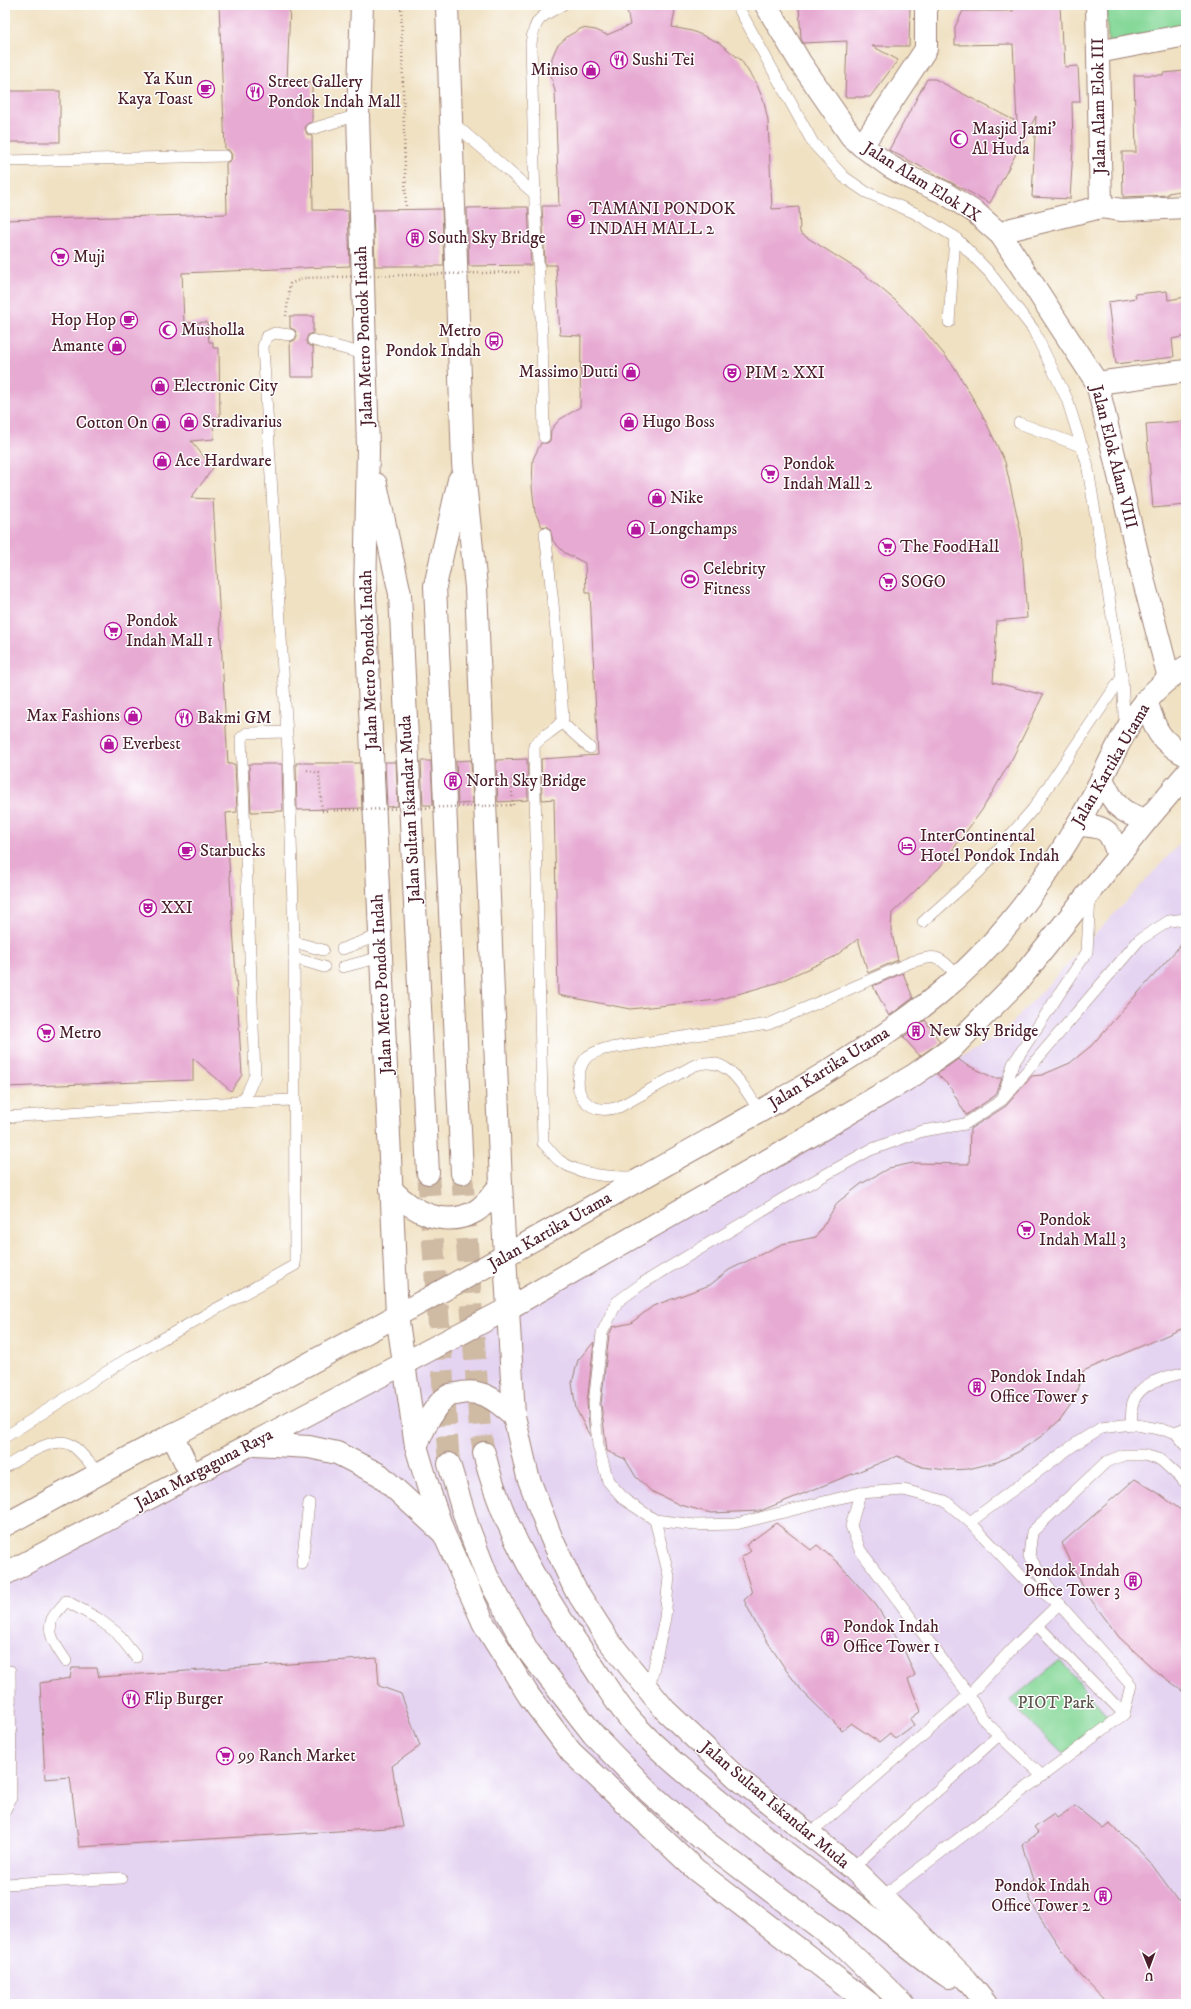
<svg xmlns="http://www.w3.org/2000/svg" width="1191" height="2009" viewBox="0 0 1191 2009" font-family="'IM FELL DW Pica',serif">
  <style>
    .built { fill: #e4d3f1 }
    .green { fill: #86d899; stroke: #687c62 }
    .building { fill: #e7aad3 }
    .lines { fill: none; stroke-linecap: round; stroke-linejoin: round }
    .trunk-tunnel { stroke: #cfbaa4; stroke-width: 22; stroke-dasharray: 22 11; stroke-linecap: butt }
    .service-casing { stroke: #9d8076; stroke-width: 12 }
    .minor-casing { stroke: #9d8076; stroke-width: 24 }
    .secondary-casing { stroke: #9d8076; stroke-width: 24 }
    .trunk-casing { stroke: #9d8076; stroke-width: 24 }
    .path { stroke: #9d8076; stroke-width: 2.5; stroke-dasharray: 1 3; stroke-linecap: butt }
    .service { stroke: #fff; stroke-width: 11 }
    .minor { stroke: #fff; stroke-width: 22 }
    .secondary { stroke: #fff; stroke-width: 22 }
    .trunk { stroke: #fff; stroke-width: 22 }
    .path-bridge { stroke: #9d8076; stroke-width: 2.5; stroke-dasharray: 1 3; stroke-linecap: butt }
    .labels { text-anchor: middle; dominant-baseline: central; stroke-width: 3; stroke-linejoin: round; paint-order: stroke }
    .poi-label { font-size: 17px; fill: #4a1f2b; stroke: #fff; text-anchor: start }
    .street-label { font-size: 17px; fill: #4a1f2b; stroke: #fff }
    .park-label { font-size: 17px; fill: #5c564c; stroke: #fff }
  </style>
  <rect width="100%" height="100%" fill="#fff"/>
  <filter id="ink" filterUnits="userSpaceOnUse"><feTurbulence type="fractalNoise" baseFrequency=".025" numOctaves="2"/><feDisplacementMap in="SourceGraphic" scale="8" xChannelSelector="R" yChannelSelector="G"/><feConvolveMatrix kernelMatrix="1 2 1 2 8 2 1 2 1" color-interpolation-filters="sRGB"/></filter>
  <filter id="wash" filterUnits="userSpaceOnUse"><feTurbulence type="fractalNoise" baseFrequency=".012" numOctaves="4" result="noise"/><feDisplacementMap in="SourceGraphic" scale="16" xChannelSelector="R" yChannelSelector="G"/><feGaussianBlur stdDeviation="0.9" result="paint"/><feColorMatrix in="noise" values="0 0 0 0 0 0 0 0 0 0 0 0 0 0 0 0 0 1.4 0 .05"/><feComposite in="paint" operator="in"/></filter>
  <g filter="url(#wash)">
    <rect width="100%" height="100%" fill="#f0e1c2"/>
    <polygon class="built" points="1186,837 1186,2004 5,2004 5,1570 192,1478 1001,1035"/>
    <g class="green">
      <polygon points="1106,5 1186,5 1186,26 1108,43"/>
      <polygon points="1060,1660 1111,1720 1063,1754 1009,1701"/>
    </g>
    <g id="blocks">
      <g class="building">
        <polygon points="219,5 290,5 287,82 312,82 312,122 307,124 305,128 307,134 312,136 313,210 348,211 350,266 182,273 184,323 207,322 209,342 213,342 213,348 219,348 220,417 213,418 214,439 191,441 213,468 191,498 213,499 228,764 235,764 237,812 226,813 242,1075 231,1091 193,1058 193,1080 5,1087 5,220 227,214 226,163 231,160 232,155 229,150 225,149"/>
        <polygon points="626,5 676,5 672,27 692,31 718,42 741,60 757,85 764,102 768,121 772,209 799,207 800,233 860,271 896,301 923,329 953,365 981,412 1005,462 1021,533 1027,618 997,621 993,682 1043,695 1013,757 982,810 940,867 892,913 891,929 898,960 868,973 858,939 834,957 776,983 717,1000 630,1009 558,995 554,799 542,800 541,759 598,755 590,593 586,593 585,563 565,553 553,541 550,529 547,526 542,527 535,512 532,487 533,459 541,443 547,443 550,441 551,430 559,420 580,407 581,336 560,335 556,265 545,265 542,206 559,206 555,91 551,76 552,58 557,46 568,36 582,28 596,30 607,35 630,25"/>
        <polygon points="844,5 910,6 909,46 872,46 898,60 870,97 845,97 847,41 803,43 801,39 799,7"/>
        <polygon points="1060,5 1062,45 1064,45 1065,67 1078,66 1080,102 1072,102 1073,149 1070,199 1032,197 1036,116 990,203 889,150 927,79 935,79 1017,122 1013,44 955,45 955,27 963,11 1013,11 1013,6"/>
        <polygon points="1184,71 1186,190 1168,193 1168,195 1123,197 1122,152 1136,152 1134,75 1163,75 1163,73"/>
        <rect x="5" y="91" width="55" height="51"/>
        <polygon points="512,207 528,207 531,265 469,266 467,208"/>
        <polygon points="442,209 444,266 375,266 373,210"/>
        <polygon points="1167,291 1168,300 1186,297 1186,336 1172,339 1174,357 1116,364 1108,302 1136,298 1135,294"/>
        <polygon points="290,316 313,316 313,333 308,335 306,341 308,345 313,347 314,377 291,377 290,342 295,340 297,336 295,330 290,328"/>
        <polygon points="1186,421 1186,505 1153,508 1146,424"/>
        <polygon points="527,759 528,800 498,802 496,760"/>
        <polygon points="471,760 473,803 458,804 456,761"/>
        <polygon points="421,761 431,761 433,805 423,805"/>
        <polygon points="385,762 396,762 398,806 387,807"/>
        <polygon points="296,763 360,763 362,808 297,810"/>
        <polygon points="249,764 282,764 283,811 251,812"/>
        <polygon points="1186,939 1186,1327 1083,1371 1074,1400 1059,1421 1043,1435 1018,1452 997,1462 968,1469 947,1470 922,1467 897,1456 760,1511 711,1513 680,1505 651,1491 636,1477 625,1459 607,1451 601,1404 609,1335 613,1327 631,1323 653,1306 710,1285 729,1270 782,1244 816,1237 838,1202 861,1184 889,1168 913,1163 969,1164 970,1129 1006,1106 1032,1076 1042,1075 1070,1063 1091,1046"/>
        <polygon points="903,973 913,998 889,1016 873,986"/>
        <polygon points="925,1020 940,1042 920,1056 903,1037"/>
        <polygon points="958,1059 965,1064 994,1078 1002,1078 996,1095 966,1115 950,1087 937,1074"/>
        <polygon points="594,1342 587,1403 590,1436 576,1409 572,1383 578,1360"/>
        <polygon points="1135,1479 1158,1493 1186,1514 1186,1693 1158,1673 1119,1637 1086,1593 1062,1543"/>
        <polygon points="776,1523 811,1550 817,1545 838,1563 876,1605 904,1650 915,1675 908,1680 921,1711 910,1719 914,1725 895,1739 890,1733 879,1742 851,1723 842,1730 803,1692 786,1670 756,1624 744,1600 752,1593 741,1558 751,1551 746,1545"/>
        <polygon points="377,1658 379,1686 401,1694 420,1746 392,1766 403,1827 79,1847 70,1777 45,1779 40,1683 70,1678 72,1668 97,1668 99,1677"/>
        <polygon points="1075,1806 1103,1829 1109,1824 1131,1842 1150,1862 1183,1907 1186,1912 1186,2004 1108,2004 1083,1978 1066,1957 1036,1911 1024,1886 1033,1880 1022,1845 1038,1833 1034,1828 1054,1814 1057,1818"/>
      </g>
    </g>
  </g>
  <g filter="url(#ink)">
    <use href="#blocks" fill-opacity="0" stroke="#9d8076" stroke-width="1"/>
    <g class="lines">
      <g class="trunk-tunnel">
        <polyline points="428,1173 449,1464"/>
        <polyline points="462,1173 480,1429 484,1453"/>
      </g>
      <g class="service-casing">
        <g id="service">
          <polyline points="737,5 813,143 844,177 866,192 915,213 955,237 989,272 1033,329 1067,399 1087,463 1122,677 1124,715 1128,727"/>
          <polyline points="451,121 535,194"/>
          <polyline points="312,129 358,115"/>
          <polyline points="5,161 225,156"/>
          <polyline points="949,322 955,237"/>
          <polyline points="313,340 364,354"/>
          <polyline points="1019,423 1083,447"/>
          <path d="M544,437L542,334L535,205L531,43C535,18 540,17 562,5"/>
          <path d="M545,533L557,639L563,718C559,730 541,735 534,746L543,1143C549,1148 554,1157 560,1161C582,1176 610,1177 636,1177"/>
          <polyline points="562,723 590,748"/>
          <polyline points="923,922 979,872 1033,809 1122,677"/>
          <polyline points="294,942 323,950"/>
          <polyline points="342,949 380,935"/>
          <polyline points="294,958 324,967"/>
          <polyline points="343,967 381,957"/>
          <polyline points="1003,1097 1013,1064 1087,952 1090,896"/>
          <polyline points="239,1102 293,1100"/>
          <path d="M759,1111C744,1087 727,1052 693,1066L619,1107C594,1115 574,1101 579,1074C580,1069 583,1061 587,1057C591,1053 599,1051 604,1049L769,1024L911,962C939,954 937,955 958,976"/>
          <polyline points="5,1117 239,1102 246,1096 255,1075 241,738 247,733 286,732"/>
          <path d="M1131,1424C1132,1417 1131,1408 1133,1402C1141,1381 1167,1377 1186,1372"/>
          <polyline points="1175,1432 1186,1445"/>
          <polyline points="5,1437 130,1357 295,1265 294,942 289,767 263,347 266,337 275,333 290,335"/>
          <path d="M5,1467C21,1458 56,1433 73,1446C83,1454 91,1465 99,1474"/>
          <polyline points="970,1522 1075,1444 1101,1428 1131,1424 1175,1432 1186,1428"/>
          <polyline points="302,1564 309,1503"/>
          <polyline points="1059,1604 1022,1577 970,1522 945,1501 904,1490 860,1493 736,1524 695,1525 655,1520 625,1500 608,1481 598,1445 594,1404 602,1333 617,1302 643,1283 796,1191 870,1150 922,1131 965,1124 1002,1100 1139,940 1169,921 1186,919"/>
          <polyline points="1037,1625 1124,1714"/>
          <path d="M66,1661C58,1649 46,1634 52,1619C55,1613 62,1607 66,1601L97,1618L117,1633L136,1657"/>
          <polyline points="649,1689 665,1618 669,1576 655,1520"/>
          <polyline points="999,1735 1042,1776"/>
          <polyline points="5,1810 11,1798 10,1671"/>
          <polyline points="810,1834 969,1695 1013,1648 1059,1604"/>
          <polyline points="852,1868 999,1735 982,1718 969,1695 860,1550 851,1526 860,1493"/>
          <polyline points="5,1884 121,1878"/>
          <polyline points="883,1896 1124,1714 1131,1685 1059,1604 1029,1556 1032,1532 1106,1462 1124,1455 1144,1455 1161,1460 1186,1483"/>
        </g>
      </g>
      <g class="minor-casing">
        <g id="minor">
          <polyline points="766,5 800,62 851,136 862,146 891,167 910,178 943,192 976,213 1001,235 1097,383 1144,582 1169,678"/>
          <polyline points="1097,5 1101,207"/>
          <polyline points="1098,52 1186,35"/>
          <polyline points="862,146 926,49 926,5"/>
          <polyline points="1001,235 1012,229 1101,207 1122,210 1186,207"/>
          <polyline points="1097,383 1186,371"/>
        </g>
      </g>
      <g class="secondary-casing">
        <g id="secondary">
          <path d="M1146,700C1155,728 1158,741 1186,755"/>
          <path d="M1102,779C1114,804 1119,813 1147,820"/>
          <path d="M1077,825C1106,826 1110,829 1118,856"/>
          <polyline points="172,1435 192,1476"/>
          <path d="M5,1525C60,1495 114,1465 170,1436C190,1426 210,1417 230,1406C369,1332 506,1256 642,1178C741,1121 846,1068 935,997C993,950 1040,889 1077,825C1101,786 1118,735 1146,701C1157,687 1171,676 1186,667"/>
          <polyline points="5,1574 509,1308 819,1131 914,1075 951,1049 1020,979 1147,820 1186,774"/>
        </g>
      </g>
      <g class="trunk-casing">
        <g id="trunk">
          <polyline points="362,5 358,115 368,448 365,596 397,1315 416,1446 430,1493 444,1534 484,1624 529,1696 571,1752 696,1870 870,2004"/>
          <polyline points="447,5 463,463 476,587 501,1184 514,1416 528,1477 551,1537 574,1587 608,1640 665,1710 736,1777 852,1868 966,1979 986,2004"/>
          <polyline points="459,480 435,586 462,1173"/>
          <polyline points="376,484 400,594 428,1173"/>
          <path d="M391,1189C413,1212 445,1229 476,1211C486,1205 494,1193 501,1184"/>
          <polyline points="255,1444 309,1447 337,1453 380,1475 442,1532"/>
          <path d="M416,1446C424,1430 432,1406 448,1396C450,1395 454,1394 457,1394C481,1387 497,1401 514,1416"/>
          <path d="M484,1453C503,1531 545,1598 591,1663C604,1682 615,1702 630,1719C655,1748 686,1773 715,1797C757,1831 800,1864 843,1896C879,1922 912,1953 949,1977"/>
          <polyline points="449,1464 468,1527 487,1576 528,1651 593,1734 650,1793 702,1839 840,1943 903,2004"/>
        </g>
      </g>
      <g class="path">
        <polyline points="401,5 406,210"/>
        <polyline points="286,316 290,284 304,278 334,277"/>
        <polyline points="307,770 319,773 322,811"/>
        <polyline points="513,805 511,778 516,776"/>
      </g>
      <use href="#service" class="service"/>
      <use href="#minor" class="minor"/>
      <use href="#secondary" class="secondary"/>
      <use href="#trunk" class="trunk"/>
      <g class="path-bridge">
        <polyline points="334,277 519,272"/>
        <polyline points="322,811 513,805"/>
      </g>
    </g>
  </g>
  <defs>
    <g id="restaurant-ring" transform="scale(0.9)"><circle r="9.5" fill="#fff" stroke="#b5179e" stroke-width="1.5"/><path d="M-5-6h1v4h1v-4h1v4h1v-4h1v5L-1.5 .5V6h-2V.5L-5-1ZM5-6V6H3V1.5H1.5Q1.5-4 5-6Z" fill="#b5179e"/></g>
    <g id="shop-ring" transform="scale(0.9)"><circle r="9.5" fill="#fff" stroke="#b5179e" stroke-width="1.5"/><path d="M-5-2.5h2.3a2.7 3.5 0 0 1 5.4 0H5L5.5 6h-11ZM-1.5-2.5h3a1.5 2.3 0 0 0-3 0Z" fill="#b5179e"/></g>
    <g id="cafe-ring" transform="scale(0.9)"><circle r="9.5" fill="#fff" stroke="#b5179e" stroke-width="1.5"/><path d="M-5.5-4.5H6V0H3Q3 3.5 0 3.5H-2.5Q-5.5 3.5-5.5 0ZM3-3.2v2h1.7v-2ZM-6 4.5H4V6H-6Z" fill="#b5179e"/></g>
    <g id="mosque-ring" transform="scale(0.9)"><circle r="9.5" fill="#fff" stroke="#b5179e" stroke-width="1.5"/><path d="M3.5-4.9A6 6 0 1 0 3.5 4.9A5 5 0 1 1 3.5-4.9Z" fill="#b5179e"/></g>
    <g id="building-ring" transform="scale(0.9)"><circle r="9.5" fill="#fff" stroke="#b5179e" stroke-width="1.5"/><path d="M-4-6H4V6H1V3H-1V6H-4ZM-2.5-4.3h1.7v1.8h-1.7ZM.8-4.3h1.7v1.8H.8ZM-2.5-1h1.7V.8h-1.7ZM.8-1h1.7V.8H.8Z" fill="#b5179e"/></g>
    <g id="supermarket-ring" transform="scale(0.9)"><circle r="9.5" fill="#fff" stroke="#b5179e" stroke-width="1.5"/><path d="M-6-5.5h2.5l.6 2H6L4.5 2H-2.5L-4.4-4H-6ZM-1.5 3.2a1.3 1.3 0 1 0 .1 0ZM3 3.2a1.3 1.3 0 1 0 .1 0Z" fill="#b5179e"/></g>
    <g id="bus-ring" transform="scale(0.9)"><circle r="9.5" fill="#fff" stroke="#b5179e" stroke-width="1.5"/><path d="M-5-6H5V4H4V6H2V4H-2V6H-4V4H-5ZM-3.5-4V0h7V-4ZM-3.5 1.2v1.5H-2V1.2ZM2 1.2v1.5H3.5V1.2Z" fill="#b5179e"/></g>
    <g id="theatre-ring" transform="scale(0.9)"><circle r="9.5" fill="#fff" stroke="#b5179e" stroke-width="1.5"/><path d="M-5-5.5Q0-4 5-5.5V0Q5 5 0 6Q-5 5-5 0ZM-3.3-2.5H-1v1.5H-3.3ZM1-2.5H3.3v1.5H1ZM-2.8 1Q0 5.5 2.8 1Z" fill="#b5179e"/></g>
    <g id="stadium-ring" transform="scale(0.9)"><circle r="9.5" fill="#fff" stroke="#b5179e" stroke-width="1.5"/><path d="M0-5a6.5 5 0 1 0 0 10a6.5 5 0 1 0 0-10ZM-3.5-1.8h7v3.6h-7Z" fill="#b5179e"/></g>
    <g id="hotel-ring" transform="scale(0.9)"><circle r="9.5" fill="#fff" stroke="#b5179e" stroke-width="1.5"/><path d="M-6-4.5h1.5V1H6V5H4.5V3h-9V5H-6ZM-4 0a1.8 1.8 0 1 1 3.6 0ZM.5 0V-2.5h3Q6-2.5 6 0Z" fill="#b5179e"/></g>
  </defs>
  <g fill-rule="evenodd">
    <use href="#restaurant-ring" x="619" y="60"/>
    <use href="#shop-ring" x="591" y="70"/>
    <use href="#cafe-ring" x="206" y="89"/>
    <use href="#restaurant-ring" x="255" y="92"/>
    <use href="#mosque-ring" x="959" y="139"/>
    <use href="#cafe-ring" x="576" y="219"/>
    <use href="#building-ring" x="415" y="238"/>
    <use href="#supermarket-ring" x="60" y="257"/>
    <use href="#cafe-ring" x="129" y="320"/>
    <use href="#mosque-ring" x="168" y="330"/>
    <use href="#bus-ring" x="494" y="341"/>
    <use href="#shop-ring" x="117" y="346"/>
    <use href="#shop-ring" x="631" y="372"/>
    <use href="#theatre-ring" x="732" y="373"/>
    <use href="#shop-ring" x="160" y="386"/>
    <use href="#shop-ring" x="189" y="422"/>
    <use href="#shop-ring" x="629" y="422"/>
    <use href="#shop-ring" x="161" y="423"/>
    <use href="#shop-ring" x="162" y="461"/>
    <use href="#supermarket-ring" x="770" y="474"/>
    <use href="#shop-ring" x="657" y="498"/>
    <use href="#shop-ring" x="636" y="529"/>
    <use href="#supermarket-ring" x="887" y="547"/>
    <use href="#stadium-ring" x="690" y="579"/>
    <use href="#supermarket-ring" x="888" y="582"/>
    <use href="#supermarket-ring" x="113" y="631"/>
    <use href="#shop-ring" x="133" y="716"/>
    <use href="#restaurant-ring" x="184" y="718"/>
    <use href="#shop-ring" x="109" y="744"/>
    <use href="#building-ring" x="453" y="781"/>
    <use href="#hotel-ring" x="907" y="846"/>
    <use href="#cafe-ring" x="187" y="851"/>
    <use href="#theatre-ring" x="148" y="908"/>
    <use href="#building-ring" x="916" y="1031"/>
    <use href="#supermarket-ring" x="46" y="1033"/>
    <use href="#supermarket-ring" x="1026" y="1230"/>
    <use href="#building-ring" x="977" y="1387"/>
    <use href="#building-ring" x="1133" y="1581"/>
    <use href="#building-ring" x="830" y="1637"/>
    <use href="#restaurant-ring" x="131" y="1699"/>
    <use href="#supermarket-ring" x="225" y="1756"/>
    <use href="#building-ring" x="1103" y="1896"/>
  </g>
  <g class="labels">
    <g class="poi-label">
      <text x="632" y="60">Sushi Tei</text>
      <text x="578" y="70" text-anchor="end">Miniso</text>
      <text x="193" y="79" text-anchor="end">Ya Kun<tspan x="193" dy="20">Kaya Toast</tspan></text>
      <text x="268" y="82">Street Gallery<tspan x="268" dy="20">Pondok Indah Mall</tspan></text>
      <text x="972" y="129">Masjid Jami'<tspan x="972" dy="20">Al Huda</tspan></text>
      <text x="589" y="209">TAMANI PONDOK<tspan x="589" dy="20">INDAH MALL 2</tspan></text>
      <text x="428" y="238">South Sky Bridge</text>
      <text x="73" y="257">Muji</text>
      <text x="116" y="320" text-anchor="end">Hop Hop</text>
      <text x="181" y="330">Musholla</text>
      <text x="481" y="331" text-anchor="end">Metro<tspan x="481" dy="20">Pondok Indah</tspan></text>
      <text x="104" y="346" text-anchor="end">Amante</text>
      <text x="618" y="372" text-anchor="end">Massimo Dutti</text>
      <text x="745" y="373">PIM 2 XXI</text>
      <text x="173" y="386">Electronic City</text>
      <text x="202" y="422">Stradivarius</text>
      <text x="642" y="422">Hugo Boss</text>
      <text x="148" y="423" text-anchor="end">Cotton On</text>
      <text x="175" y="461">Ace Hardware</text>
      <text x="783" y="464">Pondok<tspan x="783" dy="20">Indah Mall 2</tspan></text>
      <text x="670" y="498">Nike</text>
      <text x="649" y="529">Longchamps</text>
      <text x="900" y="547">The FoodHall</text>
      <text x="703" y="569">Celebrity<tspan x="703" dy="20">Fitness</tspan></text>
      <text x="901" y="582">SOGO</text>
      <text x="126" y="621">Pondok<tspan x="126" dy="20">Indah Mall 1</tspan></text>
      <text x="120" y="716" text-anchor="end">Max Fashions</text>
      <text x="197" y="718">Bakmi GM</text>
      <text x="122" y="744">Everbest</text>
      <text x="466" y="781">North Sky Bridge</text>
      <text x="920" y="836">InterContinental<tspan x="920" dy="20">Hotel Pondok Indah</tspan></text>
      <text x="200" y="851">Starbucks</text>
      <text x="161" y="908">XXI</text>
      <text x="929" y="1031">New Sky Bridge</text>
      <text x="59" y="1033">Metro</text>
      <text x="1039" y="1220">Pondok<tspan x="1039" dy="20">Indah Mall 3</tspan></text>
      <text x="990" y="1377">Pondok Indah<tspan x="990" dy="20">Office Tower 5</tspan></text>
      <text x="1120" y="1571" text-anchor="end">Pondok Indah<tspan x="1120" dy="20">Office Tower 3</tspan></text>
      <text x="843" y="1627">Pondok Indah<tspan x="843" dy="20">Office Tower 1</tspan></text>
      <text x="144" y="1699">Flip Burger</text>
      <text x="238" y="1756">99 Ranch Market</text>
      <text x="1090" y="1886" text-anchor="end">Pondok Indah<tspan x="1090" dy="20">Office Tower 2</tspan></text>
    </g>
    <g class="street-label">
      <text transform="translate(1099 106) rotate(-91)">Jalan Alam Elok III</text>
      <text transform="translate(922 182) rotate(32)">Jalan Alam Elok IX</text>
      <text transform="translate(364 336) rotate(-92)">Jalan Metro Pondok Indah</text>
      <text transform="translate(1114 457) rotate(76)">Jalan Elok Alam VIII</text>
      <text transform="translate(369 660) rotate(-92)">Jalan Metro Pondok Indah</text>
      <text transform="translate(1111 765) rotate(-60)">Jalan Kartika Utama</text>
      <text transform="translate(410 809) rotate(-93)">Jalan Sultan Iskandar Muda</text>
      <text transform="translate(382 984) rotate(-93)">Jalan Metro Pondok Indah</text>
      <text transform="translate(829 1068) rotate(-32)">Jalan Kartika Utama</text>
      <text transform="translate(550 1231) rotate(-30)">Jalan Kartika Utama</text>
      <text transform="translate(204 1469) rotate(-28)">Jalan Margaguna Raya</text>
      <text transform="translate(775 1805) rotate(40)">Jalan Sultan Iskandar Muda</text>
    </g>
    <g class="park-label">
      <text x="1056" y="1703">PIOT Park</text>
    </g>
  </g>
  <rect width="1191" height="2009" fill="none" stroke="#fff" stroke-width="20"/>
  <g transform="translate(1149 1967) rotate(179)" stroke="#ffffff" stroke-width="3" paint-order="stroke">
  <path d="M0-3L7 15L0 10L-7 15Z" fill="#4a1f2b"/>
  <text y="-6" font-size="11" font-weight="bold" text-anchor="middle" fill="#4a1f2b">U</text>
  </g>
</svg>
